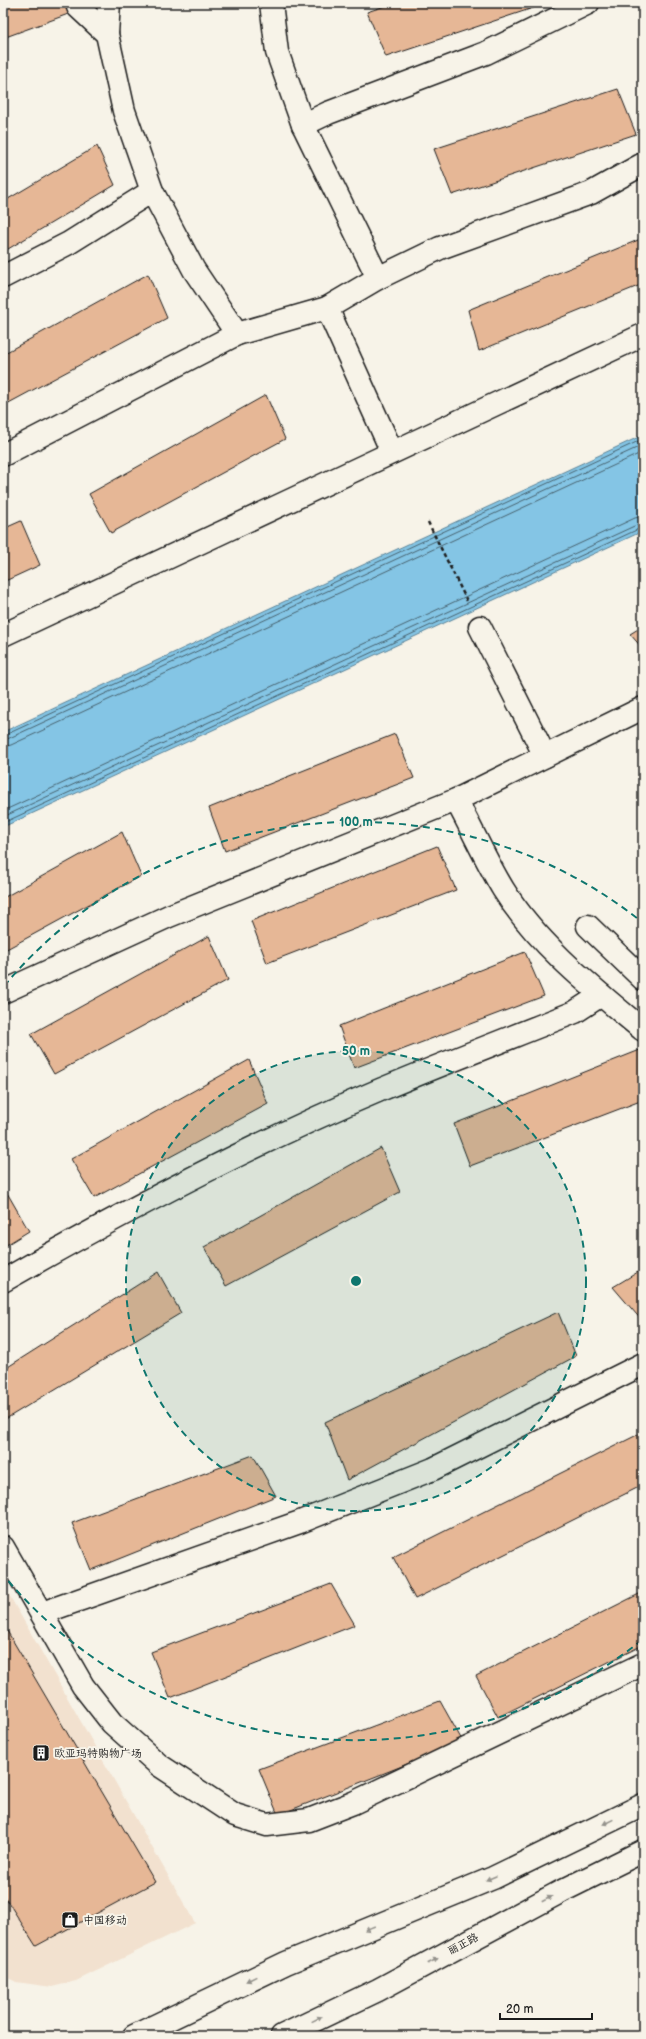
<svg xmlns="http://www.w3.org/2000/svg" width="646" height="2039" viewBox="0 0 646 2039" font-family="'Balsamiq Sans','LXGW WenKai TC',sans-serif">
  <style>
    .built { fill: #f2e1cf }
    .water { fill: #84c5e5; stroke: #5a8195 }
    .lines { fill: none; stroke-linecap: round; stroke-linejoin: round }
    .shore { stroke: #46606c; stroke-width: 1 }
    .building { fill: #e6b796; stroke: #1c1c1c }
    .minor-casing { stroke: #1c1c1c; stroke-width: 25 }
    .path { stroke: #1c1c1c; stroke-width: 2.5; stroke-dasharray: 4 3; stroke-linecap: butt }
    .minor { stroke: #f7f3e8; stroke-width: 22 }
    .oneway { fill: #94928c }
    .ring { fill: none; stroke: #0f766e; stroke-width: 2; stroke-dasharray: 7 5 }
    .labels { text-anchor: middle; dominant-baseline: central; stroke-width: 4; stroke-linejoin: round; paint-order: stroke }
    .poi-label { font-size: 11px; fill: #1c1c1c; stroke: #f7f3e8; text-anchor: start }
    .street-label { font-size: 11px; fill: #1c1c1c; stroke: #f7f3e8 }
    .centre { fill: #0f766e; stroke: #f7f3e8; stroke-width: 2 }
    .ring-label { font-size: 12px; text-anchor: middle; font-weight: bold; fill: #0f766e; stroke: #f7f3e8; stroke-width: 4; stroke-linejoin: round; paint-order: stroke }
  </style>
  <rect width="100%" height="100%" fill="#f7f3e8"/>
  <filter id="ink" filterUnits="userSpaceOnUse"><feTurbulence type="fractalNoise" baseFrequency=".025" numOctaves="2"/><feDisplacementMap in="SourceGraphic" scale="8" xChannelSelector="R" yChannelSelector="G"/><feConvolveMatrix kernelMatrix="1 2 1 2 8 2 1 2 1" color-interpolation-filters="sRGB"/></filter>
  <g filter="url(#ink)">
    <polygon class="built" points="3,1584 195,1923 76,1981 52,1987 16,1982 3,1975"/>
    <polygon class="water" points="643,435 643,531 3,827 3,732"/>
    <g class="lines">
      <g class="shore">
        <polyline points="3,736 643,439"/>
        <polyline points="3,741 643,445"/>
        <polyline points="3,747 11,745 643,452"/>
        <polyline points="3,811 635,518 643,516"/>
        <polyline points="3,817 643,522"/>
        <polyline points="3,823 643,527"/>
      </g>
    </g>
    <g class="building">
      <polygon points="3,3 67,3 71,13 3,38"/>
      <polygon points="394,3 548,3 386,57 367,12"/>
      <polygon points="618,89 636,134 452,195 434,149"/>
      <polygon points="97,146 115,185 3,252 3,202"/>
      <polygon points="643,238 643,284 479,351 468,310"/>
      <polygon points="148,274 167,318 3,406 3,354"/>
      <polygon points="266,395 285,439 111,533 89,494"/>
      <polygon points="21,521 40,565 3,582 3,529"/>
      <polygon points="643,626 643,649 630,634"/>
      <polygon points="395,734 414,778 225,851 209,808"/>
      <polygon points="122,832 141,876 3,951 3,898"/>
      <polygon points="437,846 456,890 267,963 251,921"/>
      <polygon points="209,936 228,980 54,1074 31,1034"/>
      <polygon points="525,952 544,996 354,1068 339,1026"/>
      <polygon points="640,1050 643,1056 643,1100 470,1166 454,1124"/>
      <polygon points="249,1060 268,1104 94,1198 71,1159"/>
      <polygon points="381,1148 400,1192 226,1286 204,1247"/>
      <polygon points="6,1191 29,1231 3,1247 3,1192"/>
      <polygon points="643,1269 643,1322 613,1287"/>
      <polygon points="158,1272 181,1313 4,1420 3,1370"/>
      <polygon points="558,1312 576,1356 347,1480 325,1422"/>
      <polygon points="643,1432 643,1485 415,1599 393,1557"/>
      <polygon points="253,1455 276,1496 91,1570 72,1523"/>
      <polygon points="331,1584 355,1625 170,1698 151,1652"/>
      <polygon points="643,1592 643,1645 498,1717 476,1676"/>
      <polygon points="3,1624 155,1882 36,1946 3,1894"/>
      <polygon points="440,1701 463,1742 278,1815 259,1769"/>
    </g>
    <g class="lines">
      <g class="minor-casing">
        <g id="minor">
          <polyline points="77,3 78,7 107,34 124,111 152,191 194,270 237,334 327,308 378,278 303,125 277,52 271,3"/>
          <polyline points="107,34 109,3"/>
          <polyline points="303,125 328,113 486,53 588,3"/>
          <polyline points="3,277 69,243 152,191"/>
          <polyline points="378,278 440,248 591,193 643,164"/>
          <polyline points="327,308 392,452"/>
          <polyline points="3,455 237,334"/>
          <polyline points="480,627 545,756"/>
          <polyline points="3,635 643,335"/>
          <path d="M456,800C472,829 486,861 503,889C537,944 594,989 643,1030"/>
          <polyline points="588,926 643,979"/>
          <polyline points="3,992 169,916 456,800 643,708"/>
          <path d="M3,1281C125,1211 250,1145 380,1090C444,1063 510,1038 575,1012L601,995"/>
          <polyline points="3,1547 83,1686 112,1723 159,1765 235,1815 267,1825 309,1820 353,1803 643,1664"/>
          <polyline points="42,1613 300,1522 433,1469 643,1364"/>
          <polyline points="134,2036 286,1963 493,1878 643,1805"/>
          <polyline points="282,2036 378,1990 562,1891 643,1851"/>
        </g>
      </g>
      <polyline class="path" points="428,522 468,603"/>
      <use href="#minor" class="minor"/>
    </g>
    <defs><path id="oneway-solid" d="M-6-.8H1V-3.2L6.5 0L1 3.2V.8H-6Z"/></defs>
    <g class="oneway">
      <use href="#oneway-solid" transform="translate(608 1822) rotate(154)"/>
      <use href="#oneway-solid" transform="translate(491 1878) rotate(157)"/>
      <use href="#oneway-solid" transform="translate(547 1899) rotate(-28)"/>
      <use href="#oneway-solid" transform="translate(370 1928) rotate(158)"/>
      <use href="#oneway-solid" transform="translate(433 1961) rotate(-28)"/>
      <use href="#oneway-solid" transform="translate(251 1979) rotate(154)"/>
      <use href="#oneway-solid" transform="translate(317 2019) rotate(-26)"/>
    </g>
  </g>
  <circle cx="356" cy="1281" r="230" fill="#0f766e" fill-opacity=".12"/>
  <g class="ring">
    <circle cx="356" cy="1281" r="230"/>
    <path d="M642 1640A459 459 0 0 1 4 1576M4 986A459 459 0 0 1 642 922"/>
  </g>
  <defs>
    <g id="building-square" transform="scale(0.9)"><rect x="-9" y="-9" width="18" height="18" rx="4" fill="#1c1c1c" stroke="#f7f3e8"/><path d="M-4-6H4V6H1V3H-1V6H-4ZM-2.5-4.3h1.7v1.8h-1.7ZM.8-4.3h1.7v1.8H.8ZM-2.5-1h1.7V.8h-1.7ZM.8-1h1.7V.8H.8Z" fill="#fff"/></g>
    <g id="shop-square" transform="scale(0.9)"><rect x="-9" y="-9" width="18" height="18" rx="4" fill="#1c1c1c" stroke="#f7f3e8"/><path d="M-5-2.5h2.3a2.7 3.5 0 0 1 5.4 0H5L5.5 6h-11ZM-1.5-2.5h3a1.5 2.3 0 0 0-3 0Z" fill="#fff"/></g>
  </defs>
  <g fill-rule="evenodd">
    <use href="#building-square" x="41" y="1753"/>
    <use href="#shop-square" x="70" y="1920"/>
  </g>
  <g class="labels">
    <g class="poi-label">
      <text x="54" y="1753">欧亚玛特购物广场</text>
      <text x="83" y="1920">中国移动</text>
    </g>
    <g class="street-label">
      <text transform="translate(463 1944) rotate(-28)">丽正路</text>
    </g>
  </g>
  <circle cx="356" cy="1281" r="6" class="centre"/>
  <g class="ring-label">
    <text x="356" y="826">100 m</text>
    <text x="356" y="1055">50 m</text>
  </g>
  <rect width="646" height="2039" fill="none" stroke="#f7f3e8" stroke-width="16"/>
  <rect x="8" y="8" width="630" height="2023" fill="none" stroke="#1c1c1c" stroke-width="1.5" filter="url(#ink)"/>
  <path d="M500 2013v6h92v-6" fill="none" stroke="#1c1c1c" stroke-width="2"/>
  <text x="506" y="2013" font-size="12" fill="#1c1c1c" stroke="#f7f3e8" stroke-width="3" paint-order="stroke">20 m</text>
</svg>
